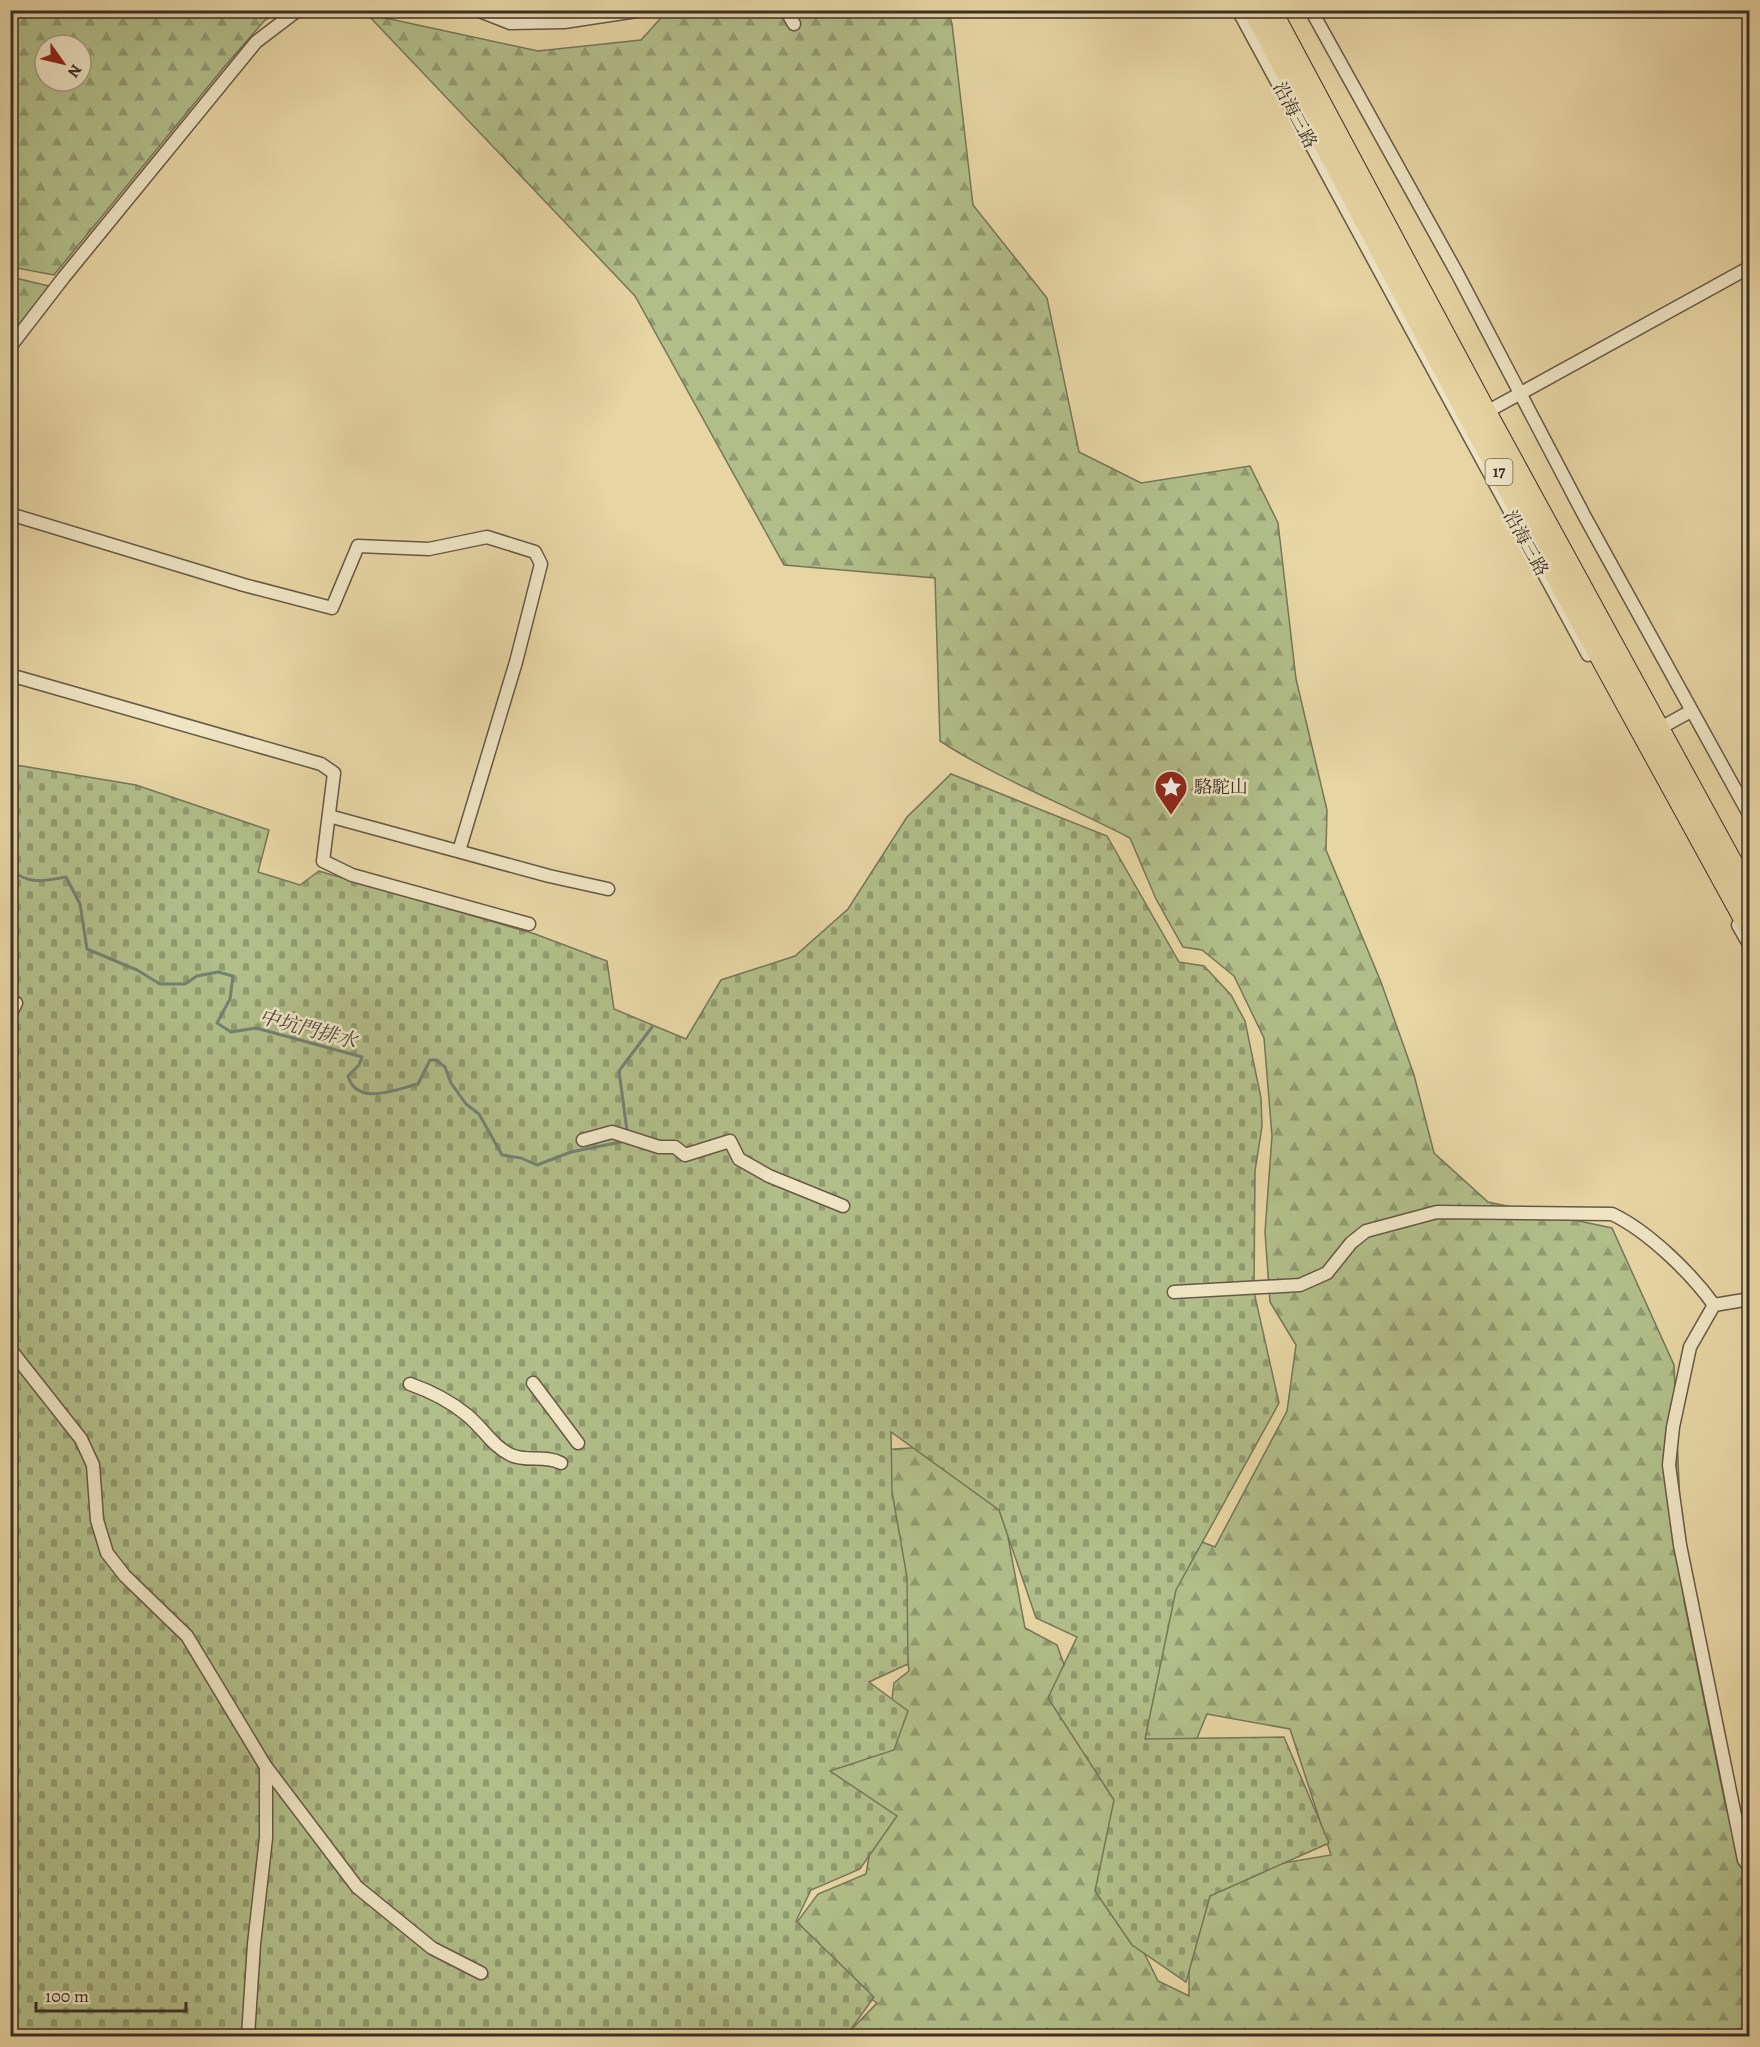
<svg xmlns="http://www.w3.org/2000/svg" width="1760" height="2047" viewBox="0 0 1760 2047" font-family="Alegreya,'Noto Serif TC',serif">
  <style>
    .forest { fill: url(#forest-firs); stroke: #767658; stroke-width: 1.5; fill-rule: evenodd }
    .cemetery { fill: url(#cemetery-stones); stroke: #767658; stroke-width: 1.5 }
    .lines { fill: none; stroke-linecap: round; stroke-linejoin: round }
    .stream { stroke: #738172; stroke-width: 3 }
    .minor-casing { stroke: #675846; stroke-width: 15 }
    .primary-casing { stroke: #3c2e27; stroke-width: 22 }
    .minor { stroke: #efe4c4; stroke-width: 12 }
    .primary { stroke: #e7d5a4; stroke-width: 20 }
    .labels { text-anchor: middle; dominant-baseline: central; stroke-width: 5; stroke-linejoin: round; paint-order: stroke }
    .shield { fill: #efe4c4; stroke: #726556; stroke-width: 1.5 }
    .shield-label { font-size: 16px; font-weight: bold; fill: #3c2e27 }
    .street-label { font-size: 18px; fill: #3c2e27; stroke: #efe4c4 }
    .poi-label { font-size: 18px; fill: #3c2e27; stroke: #efe4c4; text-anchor: start }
    .water-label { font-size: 20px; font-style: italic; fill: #4e4a40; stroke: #efe4c4 }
  </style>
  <defs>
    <pattern id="forest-firs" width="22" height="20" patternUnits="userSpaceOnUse" patternTransform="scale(1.5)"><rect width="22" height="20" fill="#b1be89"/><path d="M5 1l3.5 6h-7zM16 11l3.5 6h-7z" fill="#919b70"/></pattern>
    <pattern id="cemetery-stones" width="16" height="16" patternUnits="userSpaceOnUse" patternTransform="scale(1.5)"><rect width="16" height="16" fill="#b1be89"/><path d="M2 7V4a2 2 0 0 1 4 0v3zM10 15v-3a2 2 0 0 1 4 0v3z" fill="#919b70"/></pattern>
  </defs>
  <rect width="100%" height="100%" fill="#e7d5a4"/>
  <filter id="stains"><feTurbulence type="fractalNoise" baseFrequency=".00333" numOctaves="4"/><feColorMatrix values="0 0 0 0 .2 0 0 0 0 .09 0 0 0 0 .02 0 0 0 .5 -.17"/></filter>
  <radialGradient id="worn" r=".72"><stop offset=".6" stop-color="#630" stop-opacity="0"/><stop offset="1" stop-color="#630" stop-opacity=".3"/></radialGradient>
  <g class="forest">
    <path d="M10,11L11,10L281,11L265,20L225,66L54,275L11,267ZM45,45H81V81H45Z"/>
    <path d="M659,11H948L952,24L973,205L1047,298L1079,452L1141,483L1250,466L1278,523L1296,679L1327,810L1326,850L1381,982L1414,1075L1434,1153L1488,1202L1612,1228L1674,1365L1684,1601L1725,1803L1749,1882V2036H845L877,2003L785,1938L818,1894L866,1874L877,1810L817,1770L889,1723L894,1683L909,1671L886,1525L880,1450L941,1446L993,1457L1025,1628L1057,1645L1086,1726L1133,1801L1118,1900L1158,1981L1189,1996V1879L1331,1855L1290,1729L1207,1714L1180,1779L1146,1762L1088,1498L1215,1547L1287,1411L1296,1345L1270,1302L1265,1232L1272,1136L1264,1038L1234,976L1202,950L1183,947L1156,899L1130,838C1067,805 1000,780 940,741L935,578L784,565L635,296L367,14L538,51L641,40L660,19Z"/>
    <polygon points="11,277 49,286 11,339"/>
  </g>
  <polygon class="cemetery" points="10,764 136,785 269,830 258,872 300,885 319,871 535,934 607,961 614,1009 686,1039 721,980 795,956 848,909 907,817 951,774 1107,836 1179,962 1204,966 1231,995 1245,1021 1261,1098 1262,1126 1255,1171 1254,1292 1279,1403 1176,1590 1145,1739 1284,1737 1329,1843 1210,1896 1186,1982 1132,1945 1095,1891 1114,1800 1048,1698 1077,1637 1036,1618 999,1510 891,1432 892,1492 907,1577 908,1664 869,1682 908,1711 894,1750 830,1771 897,1816 860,1869 811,1890 796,1921 874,1997 846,2036 11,2036"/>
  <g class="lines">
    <g class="stream">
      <path d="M10,869C28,885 44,881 66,877L80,904L87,949L137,970L160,984H185L197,976L218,972L233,976L230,999L217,1023L231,1032L256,1028L362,1057L359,1065L348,1076C357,1107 397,1089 418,1084L430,1060H436L445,1067L451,1083L466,1104L479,1114L502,1155L521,1158L537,1165L571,1152L621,1142"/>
      <polyline points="627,1131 619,1071 652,1027"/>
    </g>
    <g class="minor-casing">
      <g id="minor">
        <polyline points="477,10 510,23 564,22 643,10"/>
        <polyline points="786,10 794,24"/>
        <polyline points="1238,10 1588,655"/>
        <polyline points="1311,10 1457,273 1585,517 1750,816"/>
        <polyline points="10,347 64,277 256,42 298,10"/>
        <polyline points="1481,415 1750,267"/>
        <polyline points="10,514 244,585 332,608 358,546 429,549 487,537 535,552 541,564 516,662 459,851"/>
        <polyline points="10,675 321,764 334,773 323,861 352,875 529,924"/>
        <polyline points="1655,731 1691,711"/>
        <polyline points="329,816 549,876 608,889"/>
        <polyline points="1738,925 1750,946"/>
        <polyline points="10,1015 16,1003"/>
        <polyline points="583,1140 612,1132 659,1147 675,1147 685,1155 730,1141 739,1159 769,1176 843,1206"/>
        <path d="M1174,1292L1300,1285L1327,1273L1351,1243L1366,1231L1437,1212L1612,1214C1648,1231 1691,1273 1714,1305L1690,1347L1673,1427L1669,1465L1680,1545L1744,1860L1750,1868"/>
        <polyline points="1714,1305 1750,1299"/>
        <polyline points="10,1349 81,1439 93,1465 97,1520 107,1553 125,1576 187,1636 266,1767 266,1838 254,1944 248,2036"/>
        <polyline points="533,1383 578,1443"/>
        <path d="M410,1384C430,1391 450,1401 467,1415C483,1428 492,1446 511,1455C526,1462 545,1455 561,1463"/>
        <polyline points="267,1768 357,1887 432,1948 481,1973"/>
      </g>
    </g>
    <g class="primary-casing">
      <g id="primary">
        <polyline points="1253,10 1471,421 1750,930"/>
        <polyline points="1271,10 1486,412 1750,895"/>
      </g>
    </g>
    <use href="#minor" class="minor"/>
    <use href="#primary" class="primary"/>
  </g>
  <defs>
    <g id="sight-pin" transform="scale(1.725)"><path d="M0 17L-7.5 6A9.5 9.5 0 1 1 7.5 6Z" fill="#8f2418" stroke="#efe4c4"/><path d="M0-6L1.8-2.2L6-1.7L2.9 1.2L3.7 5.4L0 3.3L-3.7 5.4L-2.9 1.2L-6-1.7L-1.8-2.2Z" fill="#fff"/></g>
  </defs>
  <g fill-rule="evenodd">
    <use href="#sight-pin" x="1171" y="787"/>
  </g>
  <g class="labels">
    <rect class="shield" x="1485.5" y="459" width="27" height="26" rx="4.5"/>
    <g class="shield-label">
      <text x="1499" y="472">17</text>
    </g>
    <g class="street-label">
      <text transform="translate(1295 115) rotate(62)">沿海三路</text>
      <text transform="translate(1526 543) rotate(61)">沿海三路</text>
    </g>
    <g class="poi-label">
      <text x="1194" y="787">駱駝山</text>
    </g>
    <g class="water-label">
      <text transform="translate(308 1029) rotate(15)">中坑門排水</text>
    </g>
  </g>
  <rect width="1760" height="2047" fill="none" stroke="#e7d5a4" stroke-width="36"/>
  <rect x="12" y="12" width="1736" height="2023" fill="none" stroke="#3c2e27" stroke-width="3"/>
  <rect x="18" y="18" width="1724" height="2011" fill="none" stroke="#3c2e27" stroke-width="1.5"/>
  <g transform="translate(63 63) rotate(124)"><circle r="28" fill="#efe4c4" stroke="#a79b85" stroke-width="1.5"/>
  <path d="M0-4.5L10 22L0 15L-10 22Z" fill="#8f2418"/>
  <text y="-9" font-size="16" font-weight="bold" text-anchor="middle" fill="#3c2e27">N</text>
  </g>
  <path d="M36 2002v9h150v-9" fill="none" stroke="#3c2e27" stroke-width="3"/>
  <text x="45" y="2002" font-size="18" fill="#3c2e27" stroke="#efe4c4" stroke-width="4.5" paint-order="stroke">100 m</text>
  <rect width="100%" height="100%" filter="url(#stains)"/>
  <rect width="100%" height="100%" fill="url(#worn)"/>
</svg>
